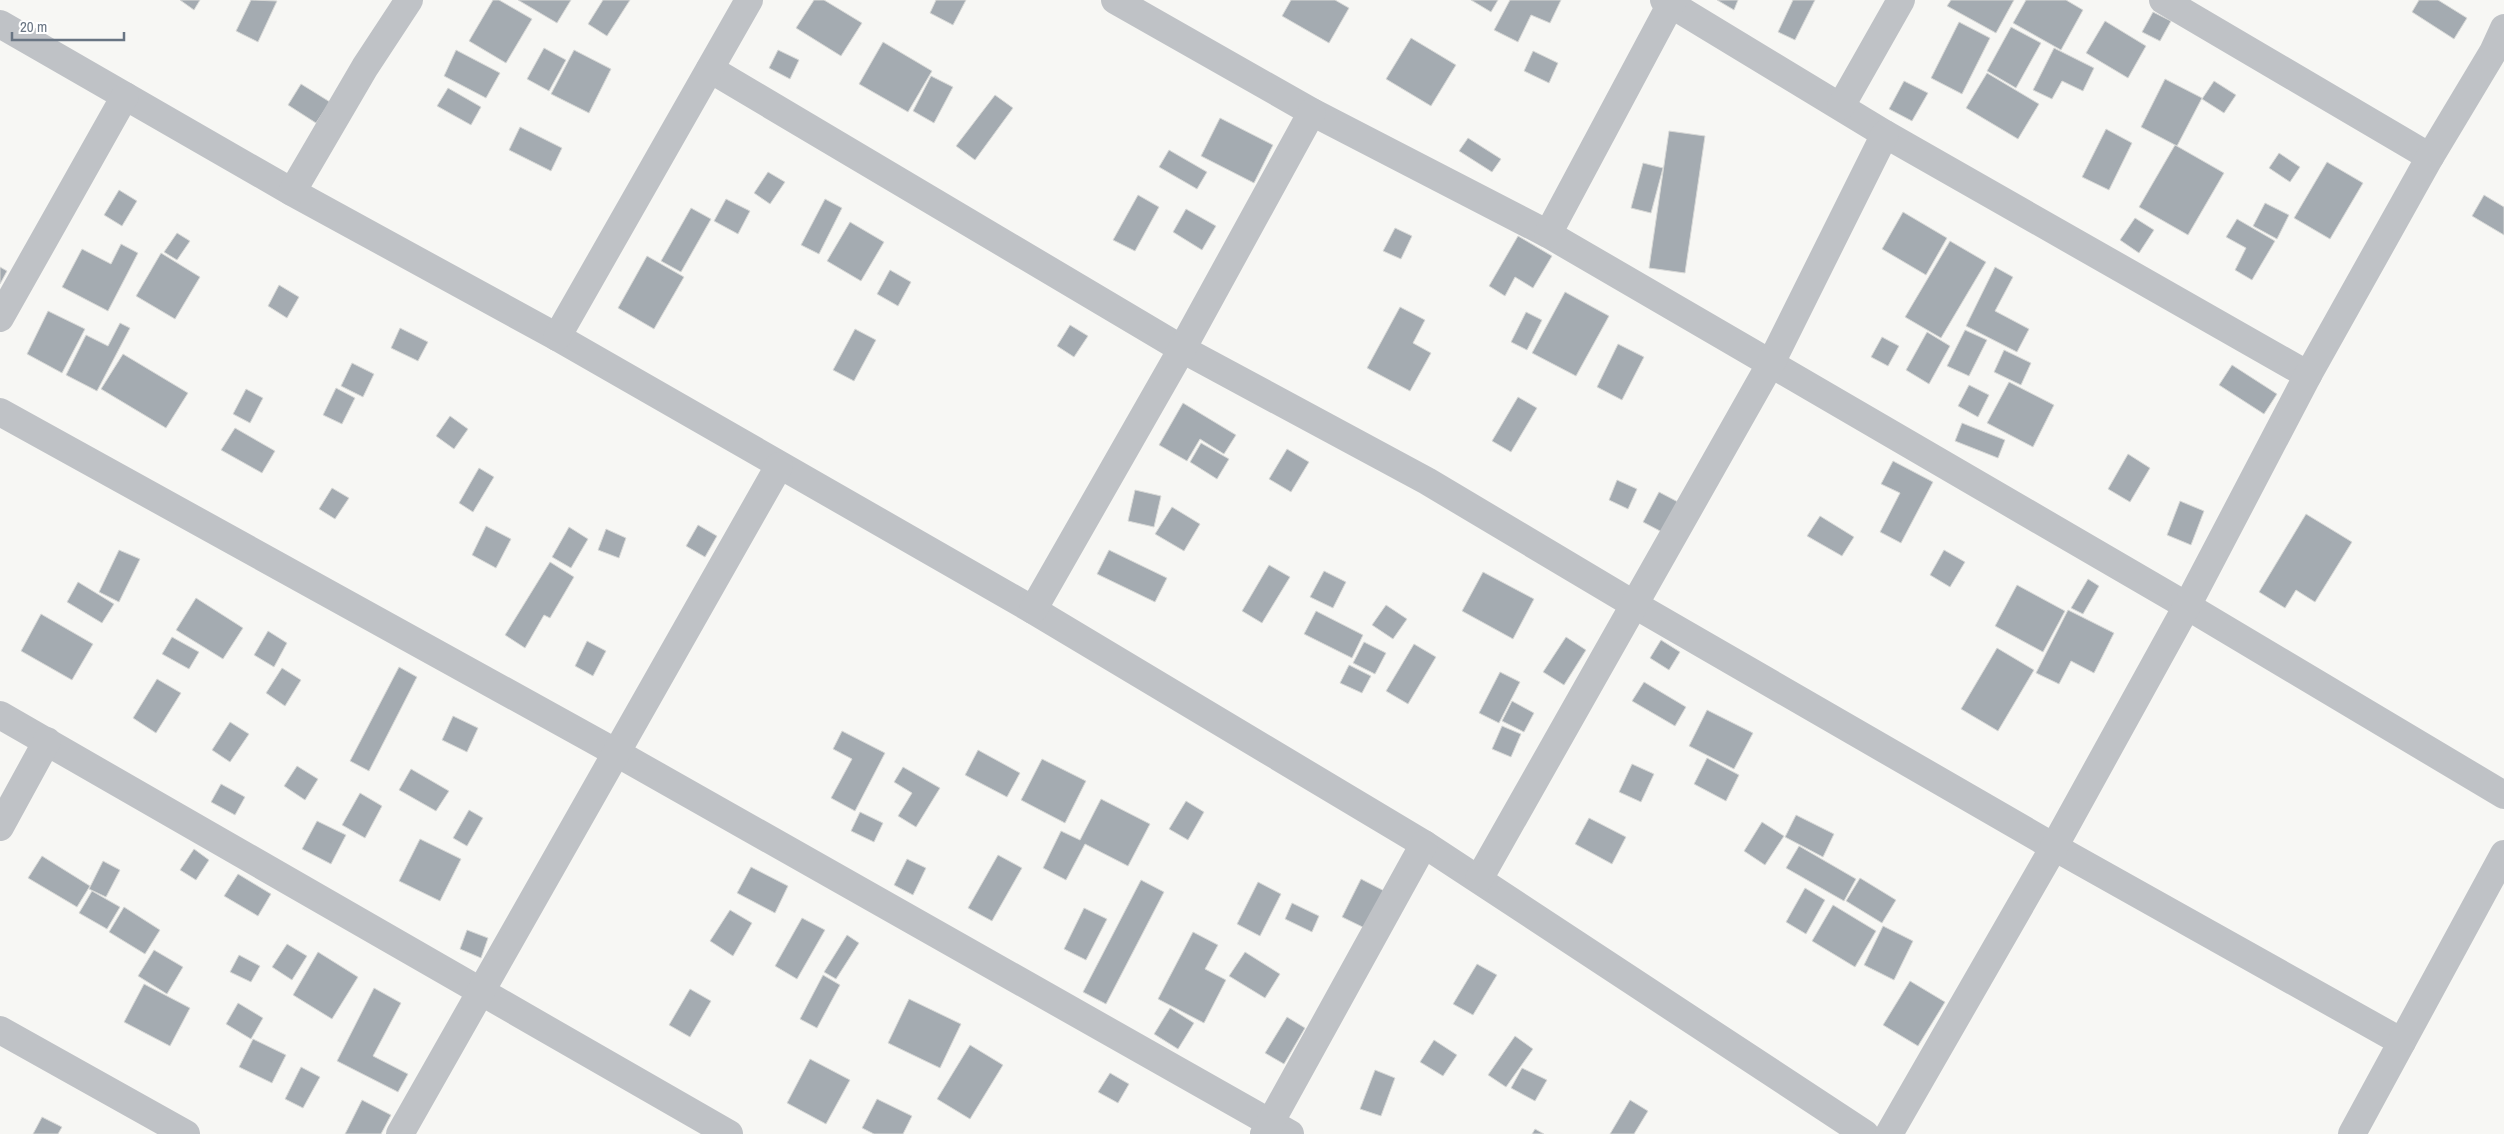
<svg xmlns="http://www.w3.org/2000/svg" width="2504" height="1134" viewBox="0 0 2504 1134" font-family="'Archivo Narrow',sans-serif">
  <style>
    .building { fill: #a4abb1; stroke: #d8d9d7 }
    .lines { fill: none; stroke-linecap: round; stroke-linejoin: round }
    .minor { stroke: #bfc2c6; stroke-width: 28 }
  </style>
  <rect width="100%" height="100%" fill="#f7f7f4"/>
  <g class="building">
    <polygon points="180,0 200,0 194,10"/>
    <polygon points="251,0 277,1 258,42 236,31"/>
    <polygon points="493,0 499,0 532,19 506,63 469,41"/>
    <polygon points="518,0 571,0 557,23"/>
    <polygon points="603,0 630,0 607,36 588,24"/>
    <polygon points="814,0 824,0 862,23 841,56 796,28"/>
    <polygon points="936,0 966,0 953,25 930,13"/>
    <polygon points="1291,0 1335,0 1349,8 1329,43 1282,16"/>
    <polygon points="1471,0 1498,0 1491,12"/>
    <polygon points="1510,0 1561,0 1550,23 1531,15 1518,42 1494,30"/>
    <polygon points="1717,0 1738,0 1734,10"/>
    <polygon points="1793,0 1815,0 1795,40 1778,32"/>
    <polygon points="1951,0 2014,0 1996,33 1947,6"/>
    <polygon points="2026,0 2066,0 2083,10 2061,50 2013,23"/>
    <polygon points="2419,0 2438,0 2467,18 2454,39 2412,12"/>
    <polygon points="2153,12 2171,21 2160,41 2142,32"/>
    <polygon points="2105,21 2146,46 2128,78 2086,53"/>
    <polygon points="1959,22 1990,38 1962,94 1931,78"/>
    <polygon points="2011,27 2041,43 2016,88 1987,71"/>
    <polygon points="1411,38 1456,65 1431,106 1386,79"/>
    <polygon points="883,42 932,71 908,112 859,84"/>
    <polygon points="544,48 566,60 549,91 527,79"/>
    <polygon points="2054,48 2094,68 2083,91 2062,81 2052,99 2033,90"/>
    <polygon points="456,50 500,73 486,98 444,76"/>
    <polygon points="574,50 611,69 589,113 551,94"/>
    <polygon points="778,50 799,60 790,79 769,68"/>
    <polygon points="1533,51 1558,63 1549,83 1524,71"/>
    <polygon points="1987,73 2039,104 2018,139 1966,108"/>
    <polygon points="931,76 953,87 934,123 913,111"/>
    <polygon points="2165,79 2202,98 2177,146 2141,127"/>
    <polygon points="1904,81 1928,93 1912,121 1889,109"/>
    <polygon points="2214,81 2236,95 2224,113 2202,99"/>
    <polygon points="301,84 330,102 316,123 288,105"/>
    <polygon points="448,88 481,107 471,125 437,106"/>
    <polygon points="995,95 1013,108 975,160 956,146"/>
    <polygon points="1220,118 1273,145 1254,183 1201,156"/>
    <polygon points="520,127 562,148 551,171 509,150"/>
    <polygon points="2106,129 2132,143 2109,190 2082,177"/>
    <polygon points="1669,131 1705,136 1685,273 1649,268"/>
    <polygon points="1468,138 1501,159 1492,172 1459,151"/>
    <polygon points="2175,145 2224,173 2188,235 2139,207"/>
    <polygon points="1169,150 1207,172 1197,189 1159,167"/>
    <polygon points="2279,153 2300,167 2290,182 2269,168"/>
    <polygon points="2327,162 2363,183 2330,239 2294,218"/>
    <polygon points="1643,163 1663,168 1651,213 1631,208"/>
    <polygon points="768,172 785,182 770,204 754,193"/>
    <polygon points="119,190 137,201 122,226 104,215"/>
    <polygon points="1138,195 1159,207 1135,251 1113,240"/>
    <polygon points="2484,195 2504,207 2504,235 2472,216"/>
    <polygon points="726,199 750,211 738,234 714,221"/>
    <polygon points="825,199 842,208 819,254 801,245"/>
    <polygon points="2265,203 2289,215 2277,239 2253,226"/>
    <polygon points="691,208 711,219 681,272 661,261"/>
    <polygon points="1186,209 1216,226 1202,250 1173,232"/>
    <polygon points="1903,212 1947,238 1926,275 1882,249"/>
    <polygon points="2135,218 2154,230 2139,253 2120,240"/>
    <polygon points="2237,219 2275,241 2252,280 2235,270 2246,248 2226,237"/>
    <polygon points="850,222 884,242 861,281 827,261"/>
    <polygon points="1395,228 1412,236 1401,259 1383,251"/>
    <polygon points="177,233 190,241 177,260 164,252"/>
    <polygon points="1518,236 1552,256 1533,288 1515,277 1505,296 1489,286"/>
    <polygon points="1950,241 1986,262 1941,338 1905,317"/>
    <polygon points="121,244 138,253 108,311 62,287 82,249 111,264"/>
    <polygon points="161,253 200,277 175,319 136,296"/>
    <polygon points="647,256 684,277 654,329 618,308"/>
    <polygon points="0,267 7,271 0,284"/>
    <polygon points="1995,267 2013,277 1995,311 2029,329 2017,352 1966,326"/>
    <polygon points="890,270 911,282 898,306 877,294"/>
    <polygon points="279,285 299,297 287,318 268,306"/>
    <polygon points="1565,292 1609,316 1576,376 1532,353"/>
    <polygon points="1400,307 1425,320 1413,343 1431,353 1410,391 1367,368"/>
    <polygon points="48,311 85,329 62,373 27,354"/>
    <polygon points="1526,312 1542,320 1527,350 1511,342"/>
    <polygon points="120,323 130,328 97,391 66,375 86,335 108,346"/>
    <polygon points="1070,325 1088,336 1074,357 1057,346"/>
    <polygon points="400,328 428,342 418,361 391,348"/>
    <polygon points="855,329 876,340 854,381 833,370"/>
    <polygon points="1965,330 1987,340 1969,376 1947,366"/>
    <polygon points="1927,332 1950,346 1929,384 1906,370"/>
    <polygon points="1882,337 1899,346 1888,366 1871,357"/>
    <polygon points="1618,344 1644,357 1622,400 1597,387"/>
    <polygon points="2004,350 2031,363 2021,385 1994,372"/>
    <polygon points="123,354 188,393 166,428 101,389"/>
    <polygon points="352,363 374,374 363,397 341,386"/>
    <polygon points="2232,365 2277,394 2264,414 2219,385"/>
    <polygon points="2009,382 2054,405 2033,447 1987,423"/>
    <polygon points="1969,385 1989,395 1978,417 1958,406"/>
    <polygon points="336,388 355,398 342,424 323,415"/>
    <polygon points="246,389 263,398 250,423 233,414"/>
    <polygon points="1518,397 1537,408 1511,452 1492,441"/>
    <polygon points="1183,403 1236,435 1224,454 1200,439 1187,461 1159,445"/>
    <polygon points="450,416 468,429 454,449 436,436"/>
    <polygon points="1962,423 2005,440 1998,458 1955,441"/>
    <polygon points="235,428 275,451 262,473 221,450"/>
    <polygon points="1201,443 1229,459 1217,479 1190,462"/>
    <polygon points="1287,449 1309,462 1291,492 1269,479"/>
    <polygon points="2128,454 2150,468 2130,502 2108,489"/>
    <polygon points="1893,461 1933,482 1901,543 1880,532 1900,493 1881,484"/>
    <polygon points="479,468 494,477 473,512 459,503"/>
    <polygon points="1617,480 1637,489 1628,509 1609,500"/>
    <polygon points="332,488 349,498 335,519 319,509"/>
    <polygon points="1135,490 1161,496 1154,527 1128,521"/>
    <polygon points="1659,492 1678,502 1662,532 1643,522"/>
    <polygon points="2180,501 2204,511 2191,545 2167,535"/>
    <polygon points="1172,507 1200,524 1184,551 1155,534"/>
    <polygon points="2306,514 2352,542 2315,602 2296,590 2285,608 2259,592"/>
    <polygon points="1820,516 1854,537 1842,556 1807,536"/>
    <polygon points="698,525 717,536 705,557 686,546"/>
    <polygon points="486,526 511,539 496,568 472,555"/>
    <polygon points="569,527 588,539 571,568 552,557"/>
    <polygon points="606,529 626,538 619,558 598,550"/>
    <polygon points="119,550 140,559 119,602 99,592"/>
    <polygon points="1109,550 1167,578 1155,602 1097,574"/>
    <polygon points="1944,550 1965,562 1950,587 1930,575"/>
    <polygon points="550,562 574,577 550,618 544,615 525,648 505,635"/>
    <polygon points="1269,565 1290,577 1262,623 1242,611"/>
    <polygon points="1324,571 1346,582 1333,608 1310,597"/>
    <polygon points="1483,572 1534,599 1513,639 1462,611"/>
    <polygon points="2088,579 2099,586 2083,614 2071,608"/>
    <polygon points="78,582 114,604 102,623 67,602"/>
    <polygon points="2017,585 2065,611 2043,652 1995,626"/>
    <polygon points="196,598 243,628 223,659 176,630"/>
    <polygon points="1386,605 1407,619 1393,639 1372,625"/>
    <polygon points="2068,610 2114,633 2094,673 2071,661 2059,684 2036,673"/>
    <polygon points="1316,611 1363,635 1352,658 1304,634"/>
    <polygon points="41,614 93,644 72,680 21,651"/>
    <polygon points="268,631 287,643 274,667 254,655"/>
    <polygon points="172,637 199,652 189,669 162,654"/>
    <polygon points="1566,637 1586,650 1564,685 1543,672"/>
    <polygon points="1661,640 1680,652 1669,670 1650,658"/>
    <polygon points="587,641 606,651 593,676 575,666"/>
    <polygon points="1364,642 1386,653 1375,674 1353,663"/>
    <polygon points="1414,644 1436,657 1408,704 1386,691"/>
    <polygon points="1997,648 2034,670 1998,731 1961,709"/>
    <polygon points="1349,665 1371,676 1362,693 1340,683"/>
    <polygon points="399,667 417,677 369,771 350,761"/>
    <polygon points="282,668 301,680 285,706 266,693"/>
    <polygon points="1500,672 1520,682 1499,723 1479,713"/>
    <polygon points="157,679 181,693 156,733 133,718"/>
    <polygon points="1644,682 1686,707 1675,726 1632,701"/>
    <polygon points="1512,701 1534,713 1524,732 1502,721"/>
    <polygon points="1707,710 1753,733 1734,769 1689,746"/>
    <polygon points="453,716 478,728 467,752 442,740"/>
    <polygon points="230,722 249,734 230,762 212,750"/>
    <polygon points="1502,726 1521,734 1511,757 1492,749"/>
    <polygon points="842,731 885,753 855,811 831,798 852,759 833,749"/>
    <polygon points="978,750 1020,773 1007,797 965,775"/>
    <polygon points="1707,758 1739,775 1726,801 1694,784"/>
    <polygon points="1042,759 1086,781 1065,823 1021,800"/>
    <polygon points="1632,764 1654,774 1641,802 1619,792"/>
    <polygon points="297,766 318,779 305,800 284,786"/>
    <polygon points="903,767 940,788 916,827 898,816 912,793 894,782"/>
    <polygon points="411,769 449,791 436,811 399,790"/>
    <polygon points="221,784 245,797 235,815 211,802"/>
    <polygon points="360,793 382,806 365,838 342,825"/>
    <polygon points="1101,799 1150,824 1128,866 1085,844 1066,880 1043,868 1061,831 1080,840"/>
    <polygon points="1186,801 1204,812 1188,840 1169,829"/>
    <polygon points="469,810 483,818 467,846 453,838"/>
    <polygon points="860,812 883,823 874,842 851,831"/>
    <polygon points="1796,815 1834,834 1823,857 1785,837"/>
    <polygon points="1589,818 1626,837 1612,864 1575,844"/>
    <polygon points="317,821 346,835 331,864 302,849"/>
    <polygon points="1762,822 1784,836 1765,865 1744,851"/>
    <polygon points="420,839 461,859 440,901 399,881"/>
    <polygon points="1799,846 1856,879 1844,901 1786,868"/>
    <polygon points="194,849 209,860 196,880 180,870"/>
    <polygon points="998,855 1022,868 992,921 968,908"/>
    <polygon points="42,856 90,886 77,907 28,878"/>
    <polygon points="907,859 926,868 913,895 894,885"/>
    <polygon points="103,861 120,870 106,897 89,889"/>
    <polygon points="751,867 788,886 775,913 737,893"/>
    <polygon points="238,874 271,894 258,916 224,896"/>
    <polygon points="1860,878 1896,900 1882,923 1846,901"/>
    <polygon points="1361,879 1394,896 1375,933 1342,917"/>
    <polygon points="1141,880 1164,892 1106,1004 1083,992"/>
    <polygon points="1258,882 1281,894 1260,936 1237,924"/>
    <polygon points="1805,888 1825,900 1806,934 1786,922"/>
    <polygon points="92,891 120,907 107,929 79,913"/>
    <polygon points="1292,903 1319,916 1312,932 1285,919"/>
    <polygon points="1833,905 1876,931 1855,967 1812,941"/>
    <polygon points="124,907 160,930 145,954 109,932"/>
    <polygon points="1084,908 1107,919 1086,960 1064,949"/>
    <polygon points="730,910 752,923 733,956 710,941"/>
    <polygon points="802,918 825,930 797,979 775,966"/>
    <polygon points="1883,926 1913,941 1894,980 1864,965"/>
    <polygon points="467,930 488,938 481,958 460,949"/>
    <polygon points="1193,932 1218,945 1205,969 1226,980 1204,1023 1158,999"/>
    <polygon points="847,935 859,943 836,979 824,972"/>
    <polygon points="287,944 307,956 292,980 272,967"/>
    <polygon points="154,950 183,967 167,994 138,976"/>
    <polygon points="318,952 358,977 332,1019 293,995"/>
    <polygon points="1245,952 1280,974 1265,998 1229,976"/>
    <polygon points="239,955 260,966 251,982 230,972"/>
    <polygon points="1477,964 1497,975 1473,1015 1453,1004"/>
    <polygon points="823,975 840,985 817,1028 800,1019"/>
    <polygon points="1910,981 1945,1002 1918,1046 1883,1025"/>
    <polygon points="144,984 190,1008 170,1046 124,1022"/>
    <polygon points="374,988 401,1003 373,1056 408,1074 398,1092 337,1061"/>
    <polygon points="690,989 711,1001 690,1037 669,1025"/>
    <polygon points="909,999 961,1024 940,1068 888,1043"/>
    <polygon points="238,1003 263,1018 251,1039 226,1024"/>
    <polygon points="1170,1008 1194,1023 1178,1049 1154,1034"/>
    <polygon points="1287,1017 1305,1028 1284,1064 1265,1053"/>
    <polygon points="1515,1036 1533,1049 1506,1087 1488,1075"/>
    <polygon points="253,1039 286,1055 272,1083 239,1067"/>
    <polygon points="1434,1040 1457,1055 1443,1076 1420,1062"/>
    <polygon points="970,1045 1003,1065 970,1119 937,1099"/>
    <polygon points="810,1059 850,1080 826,1124 787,1103"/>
    <polygon points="301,1067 320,1077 303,1108 285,1099"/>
    <polygon points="1522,1068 1547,1080 1535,1101 1511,1088"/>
    <polygon points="1375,1070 1395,1078 1381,1116 1360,1109"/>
    <polygon points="1110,1073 1129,1084 1118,1103 1098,1092"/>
    <polygon points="877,1099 912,1116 903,1134 874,1134 862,1128"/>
    <polygon points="362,1100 391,1115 381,1134 345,1134"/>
    <polygon points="1630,1100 1648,1111 1634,1134 1610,1134"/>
    <polygon points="42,1117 62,1127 58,1134 33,1134"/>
    <polygon points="1535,1129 1544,1134 1532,1134"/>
  </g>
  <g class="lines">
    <g class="minor">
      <polyline points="1115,0 1312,112 1548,234 2187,606 2504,795"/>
      <polyline points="1664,0 1885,134 2308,375"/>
      <polyline points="2163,0 2430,157"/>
      <polyline points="0,24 292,192 557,337 1033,610 1424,844 1865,1134"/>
      <polyline points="710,69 1182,349 1427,481 1635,605 2054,847 2402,1042"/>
      <polyline points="1841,106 1901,0"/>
      <polyline points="292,192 365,67 409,0"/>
      <polyline points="1548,234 1673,0"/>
      <polyline points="0,318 125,96"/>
      <polyline points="557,337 749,0"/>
      <polyline points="0,412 615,752 1290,1134"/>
      <polyline points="1033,610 1182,349 1312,112"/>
      <polyline points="0,715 729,1134"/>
      <polyline points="0,827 47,741"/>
      <polyline points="1479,879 1771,363 1885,134"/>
      <polyline points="0,1030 186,1134"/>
      <polyline points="400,1134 779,466"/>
      <polyline points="1264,1134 1424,844"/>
      <polyline points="1889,1134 2054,847 2187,606 2308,375 2430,157 2493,52 2504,28"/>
      <polyline points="2352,1134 2504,854"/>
    </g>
  </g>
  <path d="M12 32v8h112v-8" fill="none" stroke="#697583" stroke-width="2.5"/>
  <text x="20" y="32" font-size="15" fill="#697583" stroke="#ffffff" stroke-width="4" paint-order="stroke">20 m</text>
</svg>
